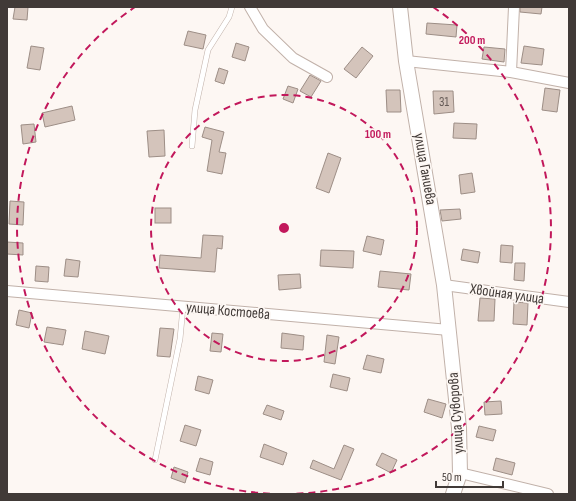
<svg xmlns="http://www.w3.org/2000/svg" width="576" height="501" viewBox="0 0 576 501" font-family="'Sofia Sans Condensed',sans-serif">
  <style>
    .building { fill: #d4c4bb; stroke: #9d8e86 }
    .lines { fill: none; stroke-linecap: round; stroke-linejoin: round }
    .service-casing { stroke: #c1b1a9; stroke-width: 6 }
    .minor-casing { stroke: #c1b1a9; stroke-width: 12 }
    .secondary-casing { stroke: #c1b1a9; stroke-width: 16 }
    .service { stroke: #fff; stroke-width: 5 }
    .minor { stroke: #fff; stroke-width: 10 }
    .secondary { stroke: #fff; stroke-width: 14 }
    .ring { fill: none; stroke: #c2185b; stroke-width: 2; stroke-dasharray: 7 5 }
    .labels { text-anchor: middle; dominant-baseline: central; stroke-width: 3.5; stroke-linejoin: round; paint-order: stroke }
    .number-label { font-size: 13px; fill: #665c58 }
    .street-label { font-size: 15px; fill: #413a37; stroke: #fdf7f3 }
    .centre { fill: #c2185b; stroke: #fdf7f3; stroke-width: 2 }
    .ring-label { font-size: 12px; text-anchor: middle; font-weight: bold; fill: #c2185b; stroke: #fdf7f3; stroke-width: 3.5; stroke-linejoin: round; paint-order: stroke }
  </style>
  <rect width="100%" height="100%" fill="#fdf7f3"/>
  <g class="building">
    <polygon points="15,7 28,7 27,20 13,19"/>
    <polygon points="520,7 542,7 541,14 520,12"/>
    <polygon points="427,23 457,25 456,37 426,34"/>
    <polygon points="188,31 206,35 203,49 184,45"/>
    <polygon points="236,43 249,47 245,61 232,57"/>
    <polygon points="31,46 44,48 40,70 27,68"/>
    <polygon points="524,46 544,49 542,65 521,63"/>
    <polygon points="362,47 373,56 356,78 344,69"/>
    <polygon points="484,47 505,49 504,62 482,59"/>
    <polygon points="219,68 228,71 224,84 215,81"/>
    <polygon points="310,75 321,81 311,97 300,91"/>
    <polygon points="288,86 298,89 293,103 283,99"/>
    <polygon points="545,88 560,90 557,112 542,110"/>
    <polygon points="386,90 400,90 401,112 387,112"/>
    <polygon points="433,91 453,91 454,112 434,114"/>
    <polygon points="72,106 75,120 45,127 42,113"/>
    <polygon points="454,123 477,124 476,139 453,138"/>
    <polygon points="34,124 36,142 23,144 21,125"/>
    <polygon points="205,127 224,132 219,152 226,153 222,174 207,171 212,140 202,137"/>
    <polygon points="164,130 165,156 149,157 147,131"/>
    <polygon points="328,153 341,158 329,193 316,188"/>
    <polygon points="472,173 475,192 461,194 459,175"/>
    <polygon points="10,201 24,202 23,225 9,224"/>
    <rect x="155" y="208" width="16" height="15"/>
    <polygon points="460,209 461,219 442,221 440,210"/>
    <polygon points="203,235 223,236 222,249 217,248 215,272 159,268 160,255 201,258"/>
    <polygon points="367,236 384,240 381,255 363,251"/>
    <polygon points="7,242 23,243 23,255 7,254"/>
    <polygon points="501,245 513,246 512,263 500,262"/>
    <polygon points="463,249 480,252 478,263 461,260"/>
    <polygon points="321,250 354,251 353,268 320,266"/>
    <polygon points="66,259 80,261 78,277 64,276"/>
    <polygon points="515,263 525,263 524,281 514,280"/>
    <polygon points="36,266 49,267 48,282 35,281"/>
    <polygon points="380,271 411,274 409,290 378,287"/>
    <polygon points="300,274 301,288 279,290 278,275"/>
    <polygon points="480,298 495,299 494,321 478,321"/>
    <polygon points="514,302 528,303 527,325 513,324"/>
    <polygon points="19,310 32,313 29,328 16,325"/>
    <polygon points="47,327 66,330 63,345 44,342"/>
    <polygon points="160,328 174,329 170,357 157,356"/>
    <polygon points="85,331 109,336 105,354 82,349"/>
    <polygon points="212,333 223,334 221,352 210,351"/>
    <polygon points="282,333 304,336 303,350 281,348"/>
    <polygon points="327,335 339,337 335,364 324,362"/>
    <polygon points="367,355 384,359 381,373 363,369"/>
    <polygon points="333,374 350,378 347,391 330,387"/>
    <polygon points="198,376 213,380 209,394 195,390"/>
    <polygon points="428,399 446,404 442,418 424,412"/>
    <polygon points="501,401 502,414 485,415 484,402"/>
    <polygon points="267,405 284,411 281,420 263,414"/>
    <polygon points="185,425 201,430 196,446 180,441"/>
    <polygon points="479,426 496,430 493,441 476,437"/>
    <polygon points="264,444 287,453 283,465 260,457"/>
    <polygon points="344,445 354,449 341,480 310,468 313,460 334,469"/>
    <polygon points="382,453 397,460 391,473 376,465"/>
    <polygon points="200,458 213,462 210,475 196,471"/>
    <polygon points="496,458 515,463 512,475 493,470"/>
    <polygon points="174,467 188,472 185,483 171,478"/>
  </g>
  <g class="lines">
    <g class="service-casing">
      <g id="service">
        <polyline points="192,146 195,110 208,50 229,17 232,7"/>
        <polyline points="155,460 180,339 183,307"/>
      </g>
    </g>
    <g class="minor-casing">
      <g id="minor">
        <polyline points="250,7 263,29 293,58 327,77"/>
        <polyline points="406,61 511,72 569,83"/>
        <polyline points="511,72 514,7"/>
        <polyline points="444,285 569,302"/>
        <polyline points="7,291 449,330"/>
        <polyline points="460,473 548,494"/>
      </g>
    </g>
    <g class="secondary-casing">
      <polyline id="secondary" points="400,7 406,61 444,285 459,428 460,473 453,494"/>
    </g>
    <use href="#service" class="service"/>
    <use href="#minor" class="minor"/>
    <use href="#secondary" class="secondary"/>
  </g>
  <g class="ring">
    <circle cx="284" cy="228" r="133"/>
    <path d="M282 494A266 266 0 0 1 135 7M433 7A266 266 0 0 1 286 494"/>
  </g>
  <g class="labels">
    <g class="number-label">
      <text x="444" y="102">31</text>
    </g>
    <g class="street-label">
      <text transform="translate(425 169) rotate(80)">улица Ганиева</text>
      <text transform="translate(507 294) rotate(8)">Хвойная улица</text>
      <text transform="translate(228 311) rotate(5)">улица Костоева</text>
      <text transform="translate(456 413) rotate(-94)">улица Суворова</text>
    </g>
  </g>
  <circle cx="284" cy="228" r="6" class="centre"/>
  <g class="ring-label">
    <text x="472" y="44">200 m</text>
    <text x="378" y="138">100 m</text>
  </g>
  <rect width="576" height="501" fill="none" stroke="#413a37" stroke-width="16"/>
  <path d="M436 481v6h67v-6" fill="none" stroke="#413a37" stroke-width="2"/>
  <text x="442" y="481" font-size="12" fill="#413a37" stroke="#fdf7f3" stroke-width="3" paint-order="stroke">50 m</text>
</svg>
